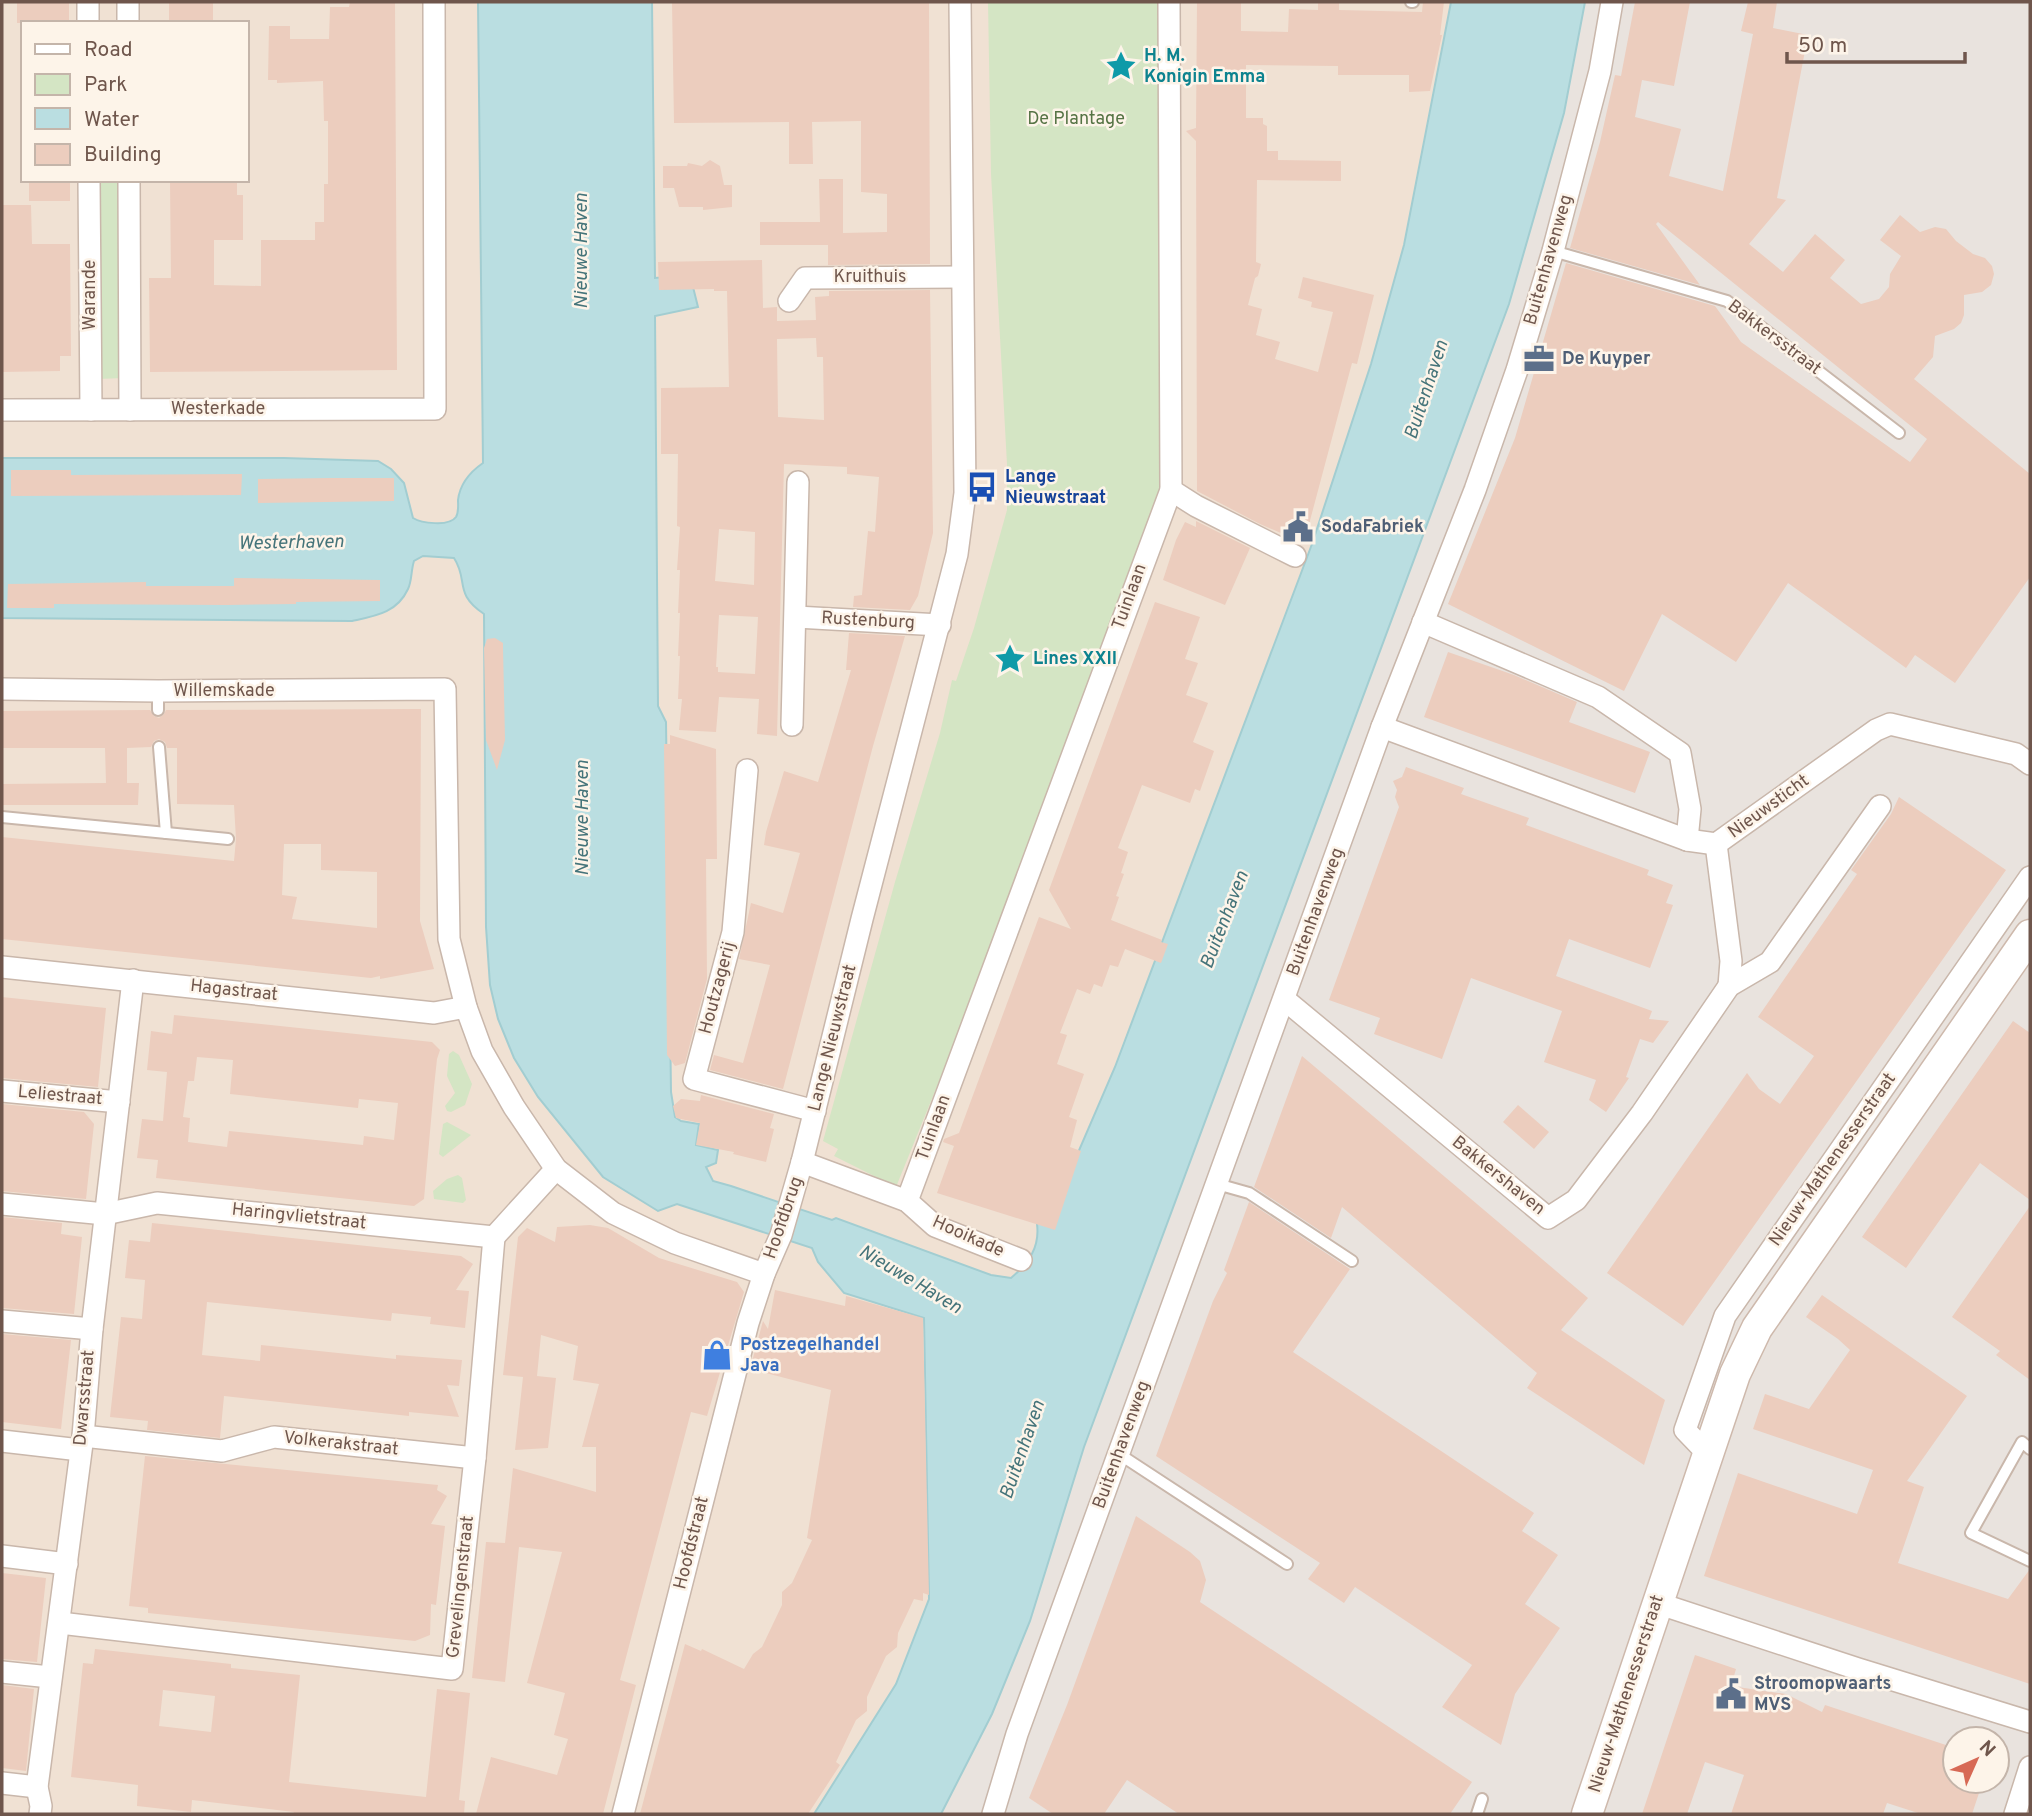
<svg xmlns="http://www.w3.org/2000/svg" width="2032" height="1816" viewBox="0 0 2032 1816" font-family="Overpass,sans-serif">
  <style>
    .residential { fill: #f0e1d3; fill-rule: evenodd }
    .industrial { fill: #e9e3de; fill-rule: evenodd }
    .green { fill: #d4e5c4 }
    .water { fill: #badee1; stroke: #a2cdd1; stroke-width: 2 }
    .building { fill: #eccdbe; fill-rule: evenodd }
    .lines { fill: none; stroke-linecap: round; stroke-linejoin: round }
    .lane-casing { stroke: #c9b7ab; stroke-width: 14 }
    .street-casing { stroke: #c9b7ab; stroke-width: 24 }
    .secondary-casing { stroke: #ceb9ac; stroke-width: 33 }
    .lane { stroke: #fff; stroke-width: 10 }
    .street { stroke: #fff; stroke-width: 21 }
    .secondary { stroke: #fff; stroke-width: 30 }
    .labels { text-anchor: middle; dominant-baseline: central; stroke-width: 5; stroke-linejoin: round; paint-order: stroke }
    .culture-label { font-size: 18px; font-weight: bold; fill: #0d838f; stroke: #fdf4e9; text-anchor: start }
    .park-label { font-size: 18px; fill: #567445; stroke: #fdf4e9 }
    .street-label { font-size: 18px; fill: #6f564c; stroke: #fdf4e9 }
    .service-label { font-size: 18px; font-weight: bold; fill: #4e5e75; stroke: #fdf4e9; text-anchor: start }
    .transit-label { font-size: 18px; font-weight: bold; fill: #164399; stroke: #fdf4e9; text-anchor: start }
    .shop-label { font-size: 18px; font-weight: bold; fill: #366cbe; stroke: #fdf4e9; text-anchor: start }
    .water-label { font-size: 19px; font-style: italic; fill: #45747a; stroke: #fdf4e9 }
  </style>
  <rect width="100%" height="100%" fill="#f9f0e4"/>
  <path class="residential" d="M2,2H2030L2023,1720L1991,1814H2ZM23,23H247V180H23ZM1955,1739H1997V1781H1955Z"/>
  <path class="industrial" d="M1516,2H2030V1814H871ZM1955,1739H1997V1781H1955Z"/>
  <g class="green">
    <polygon points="988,2 1160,2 1168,483 953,1047 896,1187 834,1156 838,1149 823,1141 895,882 940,733 952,680 956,681 974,628 1007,510 1007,464 991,174"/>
    <polygon points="96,180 122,180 124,378 98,379"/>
    <polygon points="453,1051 459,1055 472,1084 465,1105 451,1112 447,1111 445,1106 455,1093 447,1076 449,1054"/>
    <polygon points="447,1122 471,1135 443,1157 439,1154 443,1124"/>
    <polygon points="458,1175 462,1178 466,1200 463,1203 434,1199 433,1191 447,1179"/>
  </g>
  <path class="water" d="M478,2H652L655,278L690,275L698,307L655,316L658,706L666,722L671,1092L675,1117L681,1121L699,1124L696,1145L718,1150L716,1163L706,1167L713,1181L731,1186L832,1220L836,1218L991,1275L1011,1278C1029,1263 1040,1247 1037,1224L1068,1176L1115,1067L1312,544L1371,364L1404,245L1451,2H1585L1564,113L1509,304L1084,1447L1030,1621L992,1714L941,1814H814L896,1684L929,1599L924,1318L844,1293L818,1262L812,1248L677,1204L658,1211L603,1177L538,1097L514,1058L498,1019L490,985L486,927L484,614C453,593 469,581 454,558L423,556L414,561C411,570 412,581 408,589C397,613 375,616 352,621L2,618V458H284L378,461L391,469L404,483L413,518C421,523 449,527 456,517C459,512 458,505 458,500C460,483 470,472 483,463Z"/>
  <g class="building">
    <rect x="17" y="2" width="52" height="21"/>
    <rect x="169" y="2" width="44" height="21"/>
    <polygon points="350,2 395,2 397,370 150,372 149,278 171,278 170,180 237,180 237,195 243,195 243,240 214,240 214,285 261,286 261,240 315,240 315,222 324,222 324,184 328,184 328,121 324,121 323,81 277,83 277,80 268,80 269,26 290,26 290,39 329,39 330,7 349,7"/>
    <polygon points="672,2 929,2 930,264 828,265 828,245 760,245 760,222 820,222 819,179 843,179 843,233 887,232 887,194 861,192 861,121 812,122 813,164 789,164 789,122 674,123"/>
    <polygon points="1197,2 1241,2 1241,31 1288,32 1289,9 1318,10 1318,2 1339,2 1339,10 1422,12 1423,2 1444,2 1440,35 1442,35 1430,91 1409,92 1409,75 1338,75 1338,66 1246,65 1246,118 1263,118 1263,124 1267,126 1267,151 1278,151 1278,160 1341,161 1341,181 1257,180 1256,262 1261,264 1258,276 1255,278 1248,305 1262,309 1256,335 1280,342 1275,359 1318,372 1333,312 1311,307 1312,302 1298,298 1303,277 1374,295 1357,364 1352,363 1304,543 1260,524 1197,491 1196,141 1186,131 1196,128"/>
    <polygon points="1635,2 1690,2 1674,86 1642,80 1635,117 1681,129 1669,176 1723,191 1753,34 1741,31 1748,2 1777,2 1773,28 1808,35 1777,198 1786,200 1749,244 1783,272 1815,234 1845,260 1830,278 1861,304 1879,299 1889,287 1890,274 1901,256 1880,240 1900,215 1920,232 1935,227 1946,229 1956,241 1973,254 1985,258 1992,266 1994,274 1991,285 1982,292 1964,295 1964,315 1961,323 1954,329 1935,336 1933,357 1914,379 2030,474 2030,577 1955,683 1915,655 1906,668 1788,583 1736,662 1662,614 1624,691 1448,604 1515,438 1566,263 1715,306 1741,342 1910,462 1927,439 1658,222 1656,224 1700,285 1570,248 1600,142 1615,75 1621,76"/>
    <polygon points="710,160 720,166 724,185 732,185 732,207 703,210 703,207 679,207 674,188 663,188 663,166 687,166 688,163 702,166"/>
    <rect x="29" y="180" width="41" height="21"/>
    <polygon points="2,205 31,205 32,244 70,244 71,356 60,356 60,371 2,372"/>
    <path d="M762,260L763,308L777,307V321L816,320L815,297L829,296V291L930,290L933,533L918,596L910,610L853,607L854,596L862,595L868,531L875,532L879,477L847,474V467L784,464L777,736L757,734L759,699L719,697L716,732L679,730L682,699H678L680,656H678L680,613H678L680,570H677L680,527L677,526L678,454H661V388L729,387L727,291H714V289L659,290L658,262ZM816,338L817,357H823L824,420L778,417L777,339ZM719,529L755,532L754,585L715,581ZM719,615L758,617L755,674L718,672V667H716Z"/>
    <polygon points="11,470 71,470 71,475 242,474 241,495 11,496"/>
    <polygon points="331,478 394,478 394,501 258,503 258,479"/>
    <polygon points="1196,521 1250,548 1225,605 1163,580 1176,540 1185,522 1196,527"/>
    <polygon points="234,578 380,580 380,601 296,602 296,604 227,605 54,604 54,608 7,608 8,584 146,582 146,586 234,586"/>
    <polygon points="1155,602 1200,617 1185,659 1198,663 1186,695 1208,703 1193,742 1214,751 1200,791 1195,789 1190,803 1142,785 1118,848 1128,852 1121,873 1124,874 1116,896 1119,897 1111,920 1162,940 1161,942 1168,944 1161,963 1125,949 1118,967 1110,965 1102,987 1094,984 1090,994 1077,989 1060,1033 1067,1035 1057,1064 1084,1074 1069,1117 1077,1120 1070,1147 1081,1151 1055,1230 937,1193 954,1146 943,1142 944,1139 959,1133 1039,917 1071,929 1049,890"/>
    <polygon points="849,633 905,636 873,746 783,1089 710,1070 714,1055 743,1063 770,965 739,959 751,903 783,913 800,853 764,845 766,832 784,771 818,782 851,670 846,670"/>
    <polygon points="495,638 503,643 503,648 505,740 497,770 486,740 484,648 487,639"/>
    <polygon points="1448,652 1514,675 1577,702 1569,722 1650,752 1635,793 1424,717"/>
    <path d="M421,709L420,921L434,969L380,979V976L371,978L2,939V837L234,861L236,839L234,805L177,804V748H167L165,742L159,739L154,741L151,747L127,748V783H139L138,805H2V784L106,783L105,748H2V711L150,710L154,716L159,718L164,714L166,710ZM284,844H321V870L377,872V928L292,919L297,897L282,895Z"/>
    <polygon points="670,735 716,749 717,859 706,859 707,979 685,1063 675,1066 667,1055 664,744 670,744"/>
    <polygon points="1406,767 1464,788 1461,794 1529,818 1526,825 1649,870 1647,875 1673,885 1666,903 1673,905 1650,968 1569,939 1556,976 1652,1011 1649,1019 1669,1021 1653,1043 1640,1039 1626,1077 1629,1078 1606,1112 1589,1100 1596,1080 1544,1062 1562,1011 1471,978 1442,1059 1374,1034 1380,1018 1329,1000 1399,807 1395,797 1397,790 1393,781 1402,777"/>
    <polygon points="1899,797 2006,870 1683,1326 1607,1273 1747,1073 1759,1089 1780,1104 1814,1056 1758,1017 1857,874 1851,870 1891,814"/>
    <polygon points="2,997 106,1008 98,1087 2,1078"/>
    <path d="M174,1015L432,1042L440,1050L437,1059L434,1087L424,1199L414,1206L156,1178L158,1160L137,1158L142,1119L163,1121L167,1072L147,1070L151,1031L172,1034ZM197,1057L233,1060L230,1094L358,1108L359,1099L398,1103L394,1140L364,1136L363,1145L229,1131L227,1147L188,1142L190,1118L183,1117L188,1081H194Z"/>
    <polygon points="2013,1021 2030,1033 2030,1200 1980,1163 1906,1268 1862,1237"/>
    <polygon points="1302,1056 1588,1298 1561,1330 1665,1400 1644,1465 1527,1388 1537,1373 1342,1207 1331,1238 1254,1187"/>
    <polygon points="701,1095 774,1114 770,1128 774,1129 766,1162 733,1154 734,1152 696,1145 700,1123 676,1118 673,1106 681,1099 700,1101"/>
    <polygon points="2,1104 84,1112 94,1124 86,1199 2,1191"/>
    <polygon points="1518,1105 1549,1132 1534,1149 1503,1122"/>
    <polygon points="1249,1202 1350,1269 1293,1352 1534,1513 1522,1531 1558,1555 1525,1604 1560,1628 1515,1694 1501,1745 1442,1707 1472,1665 1355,1587 1344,1603 1308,1579 1320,1563 1156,1456 1213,1301 1227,1273 1224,1270"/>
    <polygon points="2030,1206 2030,1380 1996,1355 2000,1351 1952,1317"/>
    <polygon points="2,1217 62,1223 61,1234 82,1237 74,1314 2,1308"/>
    <polygon points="152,1223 461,1256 473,1264 456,1290 469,1291 465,1328 430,1324 431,1317 392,1313 391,1321 207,1302 202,1355 260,1361 261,1345 396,1359 396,1355 462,1360 459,1386 447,1385 459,1417 409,1412 409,1416 224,1396 220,1438 147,1430 148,1421 110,1417 121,1317 142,1319 145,1280 125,1278 129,1240 150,1242"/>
    <polygon points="590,1225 608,1228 659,1258 737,1282 744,1292 707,1416 691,1412 620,1680 636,1685 603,1814 476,1814 491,1757 557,1775 568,1739 554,1735 565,1693 527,1683 562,1552 519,1547 505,1682 472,1678 486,1542 505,1543 513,1468 596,1492 596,1447 582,1447 599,1384 573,1380 578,1346 541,1335 537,1376 556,1378 548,1448 515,1450 523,1377 503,1375 518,1237 527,1228 555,1242 557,1227"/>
    <polygon points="775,1290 845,1306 846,1296 923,1318 929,1595 923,1593 923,1601 914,1599 898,1633 897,1647 886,1656 867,1697 867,1711 856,1720 836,1762 840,1765 808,1814 640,1814 685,1644 701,1651 702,1649 744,1669 753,1654 762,1647 782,1605 782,1592 792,1583 812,1540 807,1538 831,1390 750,1369 763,1321 768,1329"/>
    <polygon points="1822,1295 1967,1396 1907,1481 1924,1487 1898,1563 2008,1599 2030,1569 2030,1684 1704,1576 1738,1473 1857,1514 1873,1470 1753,1429 1765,1394 1809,1409 1850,1350 1838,1339 1806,1317"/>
    <polygon points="2,1334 71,1340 61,1429 2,1422"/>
    <polygon points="145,1456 438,1485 437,1490 447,1496 431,1524 445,1526 436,1605 431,1604 430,1635 415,1641 148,1613 148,1608 129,1606"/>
    <polygon points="1136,1516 1190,1552 1200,1561 1206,1580 1200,1602 1472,1782 1450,1814 1179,1814 1127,1780 1104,1814 1053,1814 1029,1798 1067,1705"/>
    <polygon points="2,1573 46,1578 37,1662 2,1659"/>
    <path d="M95,1649L231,1664V1668L300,1675L289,1782L426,1797L437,1689L470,1693L459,1800L465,1801L464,1814H293L294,1812L192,1800L191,1812L137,1806L138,1785L71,1777L83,1663L93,1664ZM163,1690L215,1696L211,1732L159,1726Z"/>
    <polygon points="1695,1655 1736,1669 1731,1686 1786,1694 1822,1712 1825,1705 1955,1748 1955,1781 1983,1781 1972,1814 1921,1814 1887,1803 1883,1814 1731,1814 1744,1775 1705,1762 1687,1814 1642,1814"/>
    <polygon points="2,1685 34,1689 26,1771 2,1768"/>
  </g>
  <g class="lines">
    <g class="lane-casing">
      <g id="lane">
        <polyline points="1411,2 1413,2"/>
        <polyline points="1553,251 1727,301 1899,433"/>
        <polyline points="158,710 158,691"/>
        <polyline points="159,747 166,833"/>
        <polyline points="2,817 228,839"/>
        <polyline points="1217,1184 1249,1193 1352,1261"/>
        <polyline points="2030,1449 2022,1442 1971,1533 2030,1561"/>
        <polyline points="1119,1454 1287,1564"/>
        <polyline points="1477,1814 1482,1799"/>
      </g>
    </g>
    <g class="street-casing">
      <g id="street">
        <polyline points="88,2 88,23"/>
        <polyline points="128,2 128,23"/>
        <polyline points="89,180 91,410"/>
        <polyline points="129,180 130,410"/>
        <polyline points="789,301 805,278 962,277"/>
        <polyline points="2,410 435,409 434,2"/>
        <polyline points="1171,490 1196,506 1295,556"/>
        <polyline points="796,617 940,625"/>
        <polyline points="1423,622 1598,697 1680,753 1690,809 1687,840"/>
        <polyline points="2,689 158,691 445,689 449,939 466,1007 482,1051 514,1107 556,1169 613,1213 675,1243 764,1274"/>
        <polyline points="792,725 798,482"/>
        <polyline points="1382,727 1687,840 1716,844 1876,730 1890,724 2016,754 2030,764"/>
        <polyline points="747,770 733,932 694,1079 815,1111"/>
        <polyline points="1716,844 1731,961 1729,986"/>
        <polyline points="2,967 434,1013 466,1007"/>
        <polyline points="1284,999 1548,1218 1576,1200 1642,1113 1729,986 1770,962 1880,806"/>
        <polyline points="2,1091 119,1102"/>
        <polyline points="802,1162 907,1201 935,1226 1021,1260"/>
        <polyline points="907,1201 1171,490 1169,2"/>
        <polyline points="2,1204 105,1214 157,1203 494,1237"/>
        <polyline points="494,1237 556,1169"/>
        <polyline points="2,1321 92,1329"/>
        <polyline points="83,1436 222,1451 274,1437 475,1458"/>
        <polyline points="2,1441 80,1450"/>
        <polyline points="1709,1455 1685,1430 1725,1316 2030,877"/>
        <polyline points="2,1556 67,1564"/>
        <polyline points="1657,1603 1858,1669 2030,1722"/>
        <polyline points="60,1623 452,1669 475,1458 494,1237"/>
        <polyline points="2,1672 50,1677"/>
        <polyline points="2,1783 37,1787"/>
        <polyline points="40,1814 41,1806 37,1787 83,1436 92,1329 133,980"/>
        <polyline points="623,1814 748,1323 764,1274 781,1235 802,1162 862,919 957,554 965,493 960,2"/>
        <polyline points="993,1814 1017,1734 1382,727 1475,490 1517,370 1553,251 1600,71 1612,2"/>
        <polyline points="2015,1814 2030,1767"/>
      </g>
    </g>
    <g class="secondary-casing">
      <polyline id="secondary" points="1587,1814 1735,1374 1757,1328 2030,935"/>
    </g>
    <use href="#lane" class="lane"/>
    <use href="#street" class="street"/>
    <use href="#secondary" class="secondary"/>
  </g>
  <defs>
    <g id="sight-bare" transform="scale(2.415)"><path d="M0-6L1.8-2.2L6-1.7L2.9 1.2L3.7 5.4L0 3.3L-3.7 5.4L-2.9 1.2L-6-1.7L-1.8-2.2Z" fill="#0f9aa8" stroke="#fdf4e9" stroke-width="2.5" paint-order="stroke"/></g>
    <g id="office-bare" transform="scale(2.415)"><path d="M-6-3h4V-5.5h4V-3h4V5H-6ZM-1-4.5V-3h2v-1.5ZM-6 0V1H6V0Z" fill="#5c6f8a" stroke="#fdf4e9" stroke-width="2.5" paint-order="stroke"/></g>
    <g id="bus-bare" transform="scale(2.415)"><path d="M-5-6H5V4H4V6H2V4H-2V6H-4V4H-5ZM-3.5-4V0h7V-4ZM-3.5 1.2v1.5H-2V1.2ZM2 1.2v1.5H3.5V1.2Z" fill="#1a4fb4" stroke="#fdf4e9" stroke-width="2.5" paint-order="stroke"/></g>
    <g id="civic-bare" transform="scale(2.415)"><path d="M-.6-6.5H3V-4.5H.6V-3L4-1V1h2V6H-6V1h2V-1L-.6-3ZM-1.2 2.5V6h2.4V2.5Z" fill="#5c6f8a" stroke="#fdf4e9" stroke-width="2.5" paint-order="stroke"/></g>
    <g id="shop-bare" transform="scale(2.415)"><path d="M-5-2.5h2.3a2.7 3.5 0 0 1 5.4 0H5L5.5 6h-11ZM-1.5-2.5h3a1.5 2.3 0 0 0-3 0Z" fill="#3f7fe0" stroke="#fdf4e9" stroke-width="2.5" paint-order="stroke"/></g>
  </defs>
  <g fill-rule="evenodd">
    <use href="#sight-bare" x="1121" y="66"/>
    <use href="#office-bare" x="1539" y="359"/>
    <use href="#bus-bare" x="982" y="487"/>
    <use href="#civic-bare" x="1298" y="527"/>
    <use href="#sight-bare" x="1010" y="659"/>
    <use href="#shop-bare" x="717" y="1355"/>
    <use href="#civic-bare" x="1731" y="1694"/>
  </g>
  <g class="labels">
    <g class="culture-label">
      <text x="1144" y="56">H. M.<tspan x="1144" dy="21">Konigin Emma</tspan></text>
      <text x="1033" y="659">Lines XXII</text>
    </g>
    <g class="park-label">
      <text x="1076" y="119">De Plantage</text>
    </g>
    <g class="street-label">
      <text transform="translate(1549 260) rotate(-74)">Buitenhavenweg</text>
      <text x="870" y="277">Kruithuis</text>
      <text transform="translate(90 295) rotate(-90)">Warande</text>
      <text transform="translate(1774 338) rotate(37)">Bakkersstraat</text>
      <text x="218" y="409">Westerkade</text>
      <text transform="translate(1130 597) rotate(-70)">Tuinlaan</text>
      <text transform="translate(868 621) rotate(3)">Rustenburg</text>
      <text x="224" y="691">Willemskade</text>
      <text transform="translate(1769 807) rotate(-36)">Nieuwsticht</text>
      <text transform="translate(1316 912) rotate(-70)">Buitenhavenweg</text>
      <text transform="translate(718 988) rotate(-75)">Houtzagerij</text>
      <text transform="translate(234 991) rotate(6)">Hagastraat</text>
      <text transform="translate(833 1038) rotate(-76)">Lange Nieuwstraat</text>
      <text transform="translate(60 1096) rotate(5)">Leliestraat</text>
      <text transform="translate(934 1128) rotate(-70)">Tuinlaan</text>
      <text transform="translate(1833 1160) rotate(-55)">Nieuw-Mathenesserstraat</text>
      <text transform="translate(1498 1176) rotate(39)">Bakkershaven</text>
      <text transform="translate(299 1217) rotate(6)">Haringvlietstraat</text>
      <text transform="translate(784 1218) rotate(-71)">Hoofdbrug</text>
      <text transform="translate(968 1237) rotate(24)">Hooikade</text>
      <text transform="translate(85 1398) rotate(-85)">Dwarsstraat</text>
      <text transform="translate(341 1444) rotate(6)">Volkerakstraat</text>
      <text transform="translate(1122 1445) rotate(-70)">Buitenhavenweg</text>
      <text transform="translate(692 1543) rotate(-76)">Hoofdstraat</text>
      <text transform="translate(461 1587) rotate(-84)">Grevelingenstraat</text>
      <text transform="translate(1627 1694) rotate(-72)">Nieuw-Mathenesserstraat</text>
    </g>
    <g class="service-label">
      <text x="1562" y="359">De Kuyper</text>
      <text x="1321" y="527">SodaFabriek</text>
      <text x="1754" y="1684">Stroomopwaarts<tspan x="1754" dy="21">MVS</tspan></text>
    </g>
    <g class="transit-label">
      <text x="1005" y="477">Lange<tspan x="1005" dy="21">Nieuwstraat</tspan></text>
    </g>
    <g class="shop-label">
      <text x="740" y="1345">Postzegelhandel<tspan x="740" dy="21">Java</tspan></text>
    </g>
    <g class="water-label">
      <text transform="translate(582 251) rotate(-90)">Nieuwe Haven</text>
      <text transform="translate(1427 390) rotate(-72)">Buitenhaven</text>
      <text transform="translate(291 543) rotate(-1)">Westerhaven</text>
      <text transform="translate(583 818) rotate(-90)">Nieuwe Haven</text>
      <text transform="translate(1225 920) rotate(-69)">Buitenhaven</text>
      <text transform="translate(910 1280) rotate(31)">Nieuwe Haven</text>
      <text transform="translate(1023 1450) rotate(-71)">Buitenhaven</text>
    </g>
  </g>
  <rect width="2032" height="1816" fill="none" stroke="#6f564c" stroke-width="7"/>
  <rect x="21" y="21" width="228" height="161" fill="#fdf4e9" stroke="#c4b5aa" stroke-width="2"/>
  <rect x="35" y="44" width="35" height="10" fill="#ffffff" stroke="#c4b5aa" stroke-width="2"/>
  <text x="84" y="56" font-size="21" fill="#6f564c">Road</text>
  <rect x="35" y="74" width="35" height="21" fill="#d4e5c4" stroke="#c4b5aa" stroke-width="2"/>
  <text x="84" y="91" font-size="21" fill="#6f564c">Park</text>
  <rect x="35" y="108" width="35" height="21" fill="#badee1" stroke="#c4b5aa" stroke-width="2"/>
  <text x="84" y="126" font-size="21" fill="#6f564c">Water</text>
  <rect x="35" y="144" width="35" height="21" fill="#eccdbe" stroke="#c4b5aa" stroke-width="2"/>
  <text x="84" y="161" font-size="21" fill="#6f564c">Building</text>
  <g transform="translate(1976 1760) rotate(45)"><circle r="33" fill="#fdf4e9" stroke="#c4b5aa" stroke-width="2"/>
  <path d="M0-5L12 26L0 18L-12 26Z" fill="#d76955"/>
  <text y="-10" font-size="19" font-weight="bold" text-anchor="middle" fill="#6f564c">N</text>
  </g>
  <path d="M1787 52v10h178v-10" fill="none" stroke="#6f564c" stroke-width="3.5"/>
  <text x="1798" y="52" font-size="21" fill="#6f564c" stroke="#fdf4e9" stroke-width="5" paint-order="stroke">50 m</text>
</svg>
